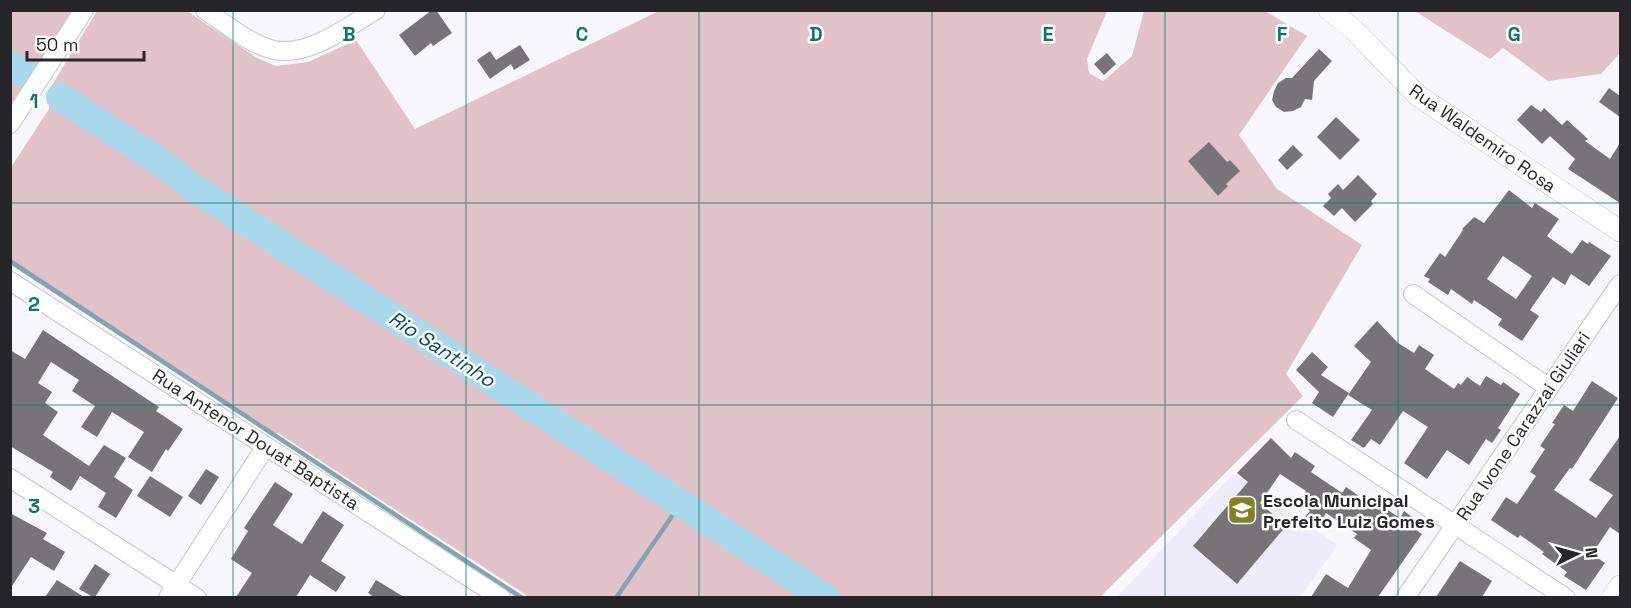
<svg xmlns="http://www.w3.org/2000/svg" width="1631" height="608" viewBox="0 0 1631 608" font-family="'Space Grotesk',sans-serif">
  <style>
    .built { fill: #eeecf9 }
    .green { fill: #e2c2c9 }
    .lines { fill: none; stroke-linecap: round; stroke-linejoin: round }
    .stream { stroke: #82a3b1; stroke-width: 4.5 }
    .river { stroke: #a9d9ec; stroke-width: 28 }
    .building { fill: #777477; fill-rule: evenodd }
    .minor-casing { stroke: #c6c6ca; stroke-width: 20 }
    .tertiary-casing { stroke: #c6c6ca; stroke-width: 22 }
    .minor { stroke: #fff; stroke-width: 18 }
    .tertiary { stroke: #fff; stroke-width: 21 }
    .grid { fill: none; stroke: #0f766e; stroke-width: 1.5; stroke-opacity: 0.55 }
    .labels { text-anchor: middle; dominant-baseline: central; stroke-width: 5; stroke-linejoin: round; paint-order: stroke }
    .street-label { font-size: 18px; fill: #262527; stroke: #fff }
    .poi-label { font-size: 18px; font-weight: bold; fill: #262527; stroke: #fff; text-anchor: start }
    .water-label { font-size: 20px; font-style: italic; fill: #084b5f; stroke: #fff }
    .grid-label { font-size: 20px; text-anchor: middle; font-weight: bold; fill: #0f766e; stroke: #fff; stroke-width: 5; stroke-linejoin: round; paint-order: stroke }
  </style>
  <rect width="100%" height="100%" fill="#f7f6fb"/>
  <polygon class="built" points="1233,474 1337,545 1301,597 1116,598"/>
  <g class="green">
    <polygon points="11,11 72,11 15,100 11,102"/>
    <polygon points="97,11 187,11 257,58 276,66 308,62 356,40 415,129 659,11 1107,11 1087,59 1089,73 1103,81 1132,56 1144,11 1265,11 1307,36 1239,135 1277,189 1362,245 1286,374 1303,396 1100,597 529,597 278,433 271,435 11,265 10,169 49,109 49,90"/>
    <polygon points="1415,11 1620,11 1620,53 1601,74 1548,81 1503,48 1490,59"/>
  </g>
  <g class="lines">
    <g class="stream">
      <polyline points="10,261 522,598"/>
      <polyline points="616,598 681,503"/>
    </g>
    <g class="river">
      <polyline points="10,65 30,77"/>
      <polyline points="60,97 160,162 194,188 826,598"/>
    </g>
  </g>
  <g class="building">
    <polygon points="432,10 436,10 452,33 433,46 431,43 415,56 399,35"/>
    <polygon points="520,45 530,60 514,70 511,64 490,79 477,60 490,51 496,60"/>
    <polygon points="1319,49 1332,61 1314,81 1312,100 1305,99 1301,107 1293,111 1284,112 1276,107 1272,100 1274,91 1278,83 1286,78 1292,78"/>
    <polygon points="1107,53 1116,64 1104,75 1094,64"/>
    <polygon points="1609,88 1620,96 1620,117 1599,102"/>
    <polygon points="1531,105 1541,112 1544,108 1562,125 1567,120 1588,139 1585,141 1610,159 1620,143 1620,203 1568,169 1575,159 1550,136 1542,144 1517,120"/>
    <polygon points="1336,117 1360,140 1340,160 1317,137"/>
    <polygon points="1209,142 1227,162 1230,160 1240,171 1226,184 1228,186 1218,196 1188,161"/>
    <polygon points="1293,145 1303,155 1287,170 1278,160"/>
    <polygon points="1358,175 1377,194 1371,201 1373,204 1355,222 1342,208 1334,216 1323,206 1331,198 1328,194 1338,184 1343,190"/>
    <path d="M1509,190L1532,208L1535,203L1559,219L1547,236L1572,254L1582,240L1588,244L1589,242L1611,256L1589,286L1571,274L1565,285L1553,277L1530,310L1539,316L1522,341L1498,325L1502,319L1474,300L1472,304L1451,289L1448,295L1428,282L1430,279L1424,276L1440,253L1445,257L1463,230L1462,229L1474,217L1484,223ZM1503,256L1532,276L1516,299L1487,279Z"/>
    <polygon points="1377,321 1398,343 1414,353 1419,345 1434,355 1425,369 1454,389 1458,383 1461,385 1467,377 1480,386 1486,376 1501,385 1503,382 1520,394 1498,428 1501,430 1492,443 1486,439 1469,465 1447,450 1427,479 1404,463 1428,427 1403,411 1380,445 1371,439 1364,448 1351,440 1372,410 1348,395 1371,362 1354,346"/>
    <polygon points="43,330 159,407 156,411 183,429 168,451 166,449 152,472 128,457 144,432 112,412 97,437 81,427 95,406 72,391 79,380 51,362 38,383 52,392 45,403 58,412 43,435 89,466 104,445 126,458 114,477 133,490 116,518 98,507 106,493 80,476 71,491 50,477 53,472 10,446 10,350 25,359"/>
    <polygon points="1312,352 1328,367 1321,375 1349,393 1333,417 1312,403 1319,392 1296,370"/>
    <polygon points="1592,381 1618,398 1572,469 1570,468 1554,490 1596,518 1613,495 1589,480 1620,436 1620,534 1610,527 1592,554 1605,563 1586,590 1564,576 1567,572 1542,554 1544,552 1520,535 1518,538 1491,520 1506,497 1517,504 1536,476 1530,472 1545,449 1540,446 1555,424 1552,423 1564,405 1573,411"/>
    <polygon points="1271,438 1291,458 1295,452 1315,466 1311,472 1342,493 1346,487 1372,505 1374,501 1400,518 1404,511 1415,519 1410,526 1422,534 1378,597 1311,597 1326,574 1348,588 1371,550 1354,538 1357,534 1326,513 1316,528 1303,519 1310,511 1298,503 1306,491 1280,474 1260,503 1286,526 1237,584 1193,546 1248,482 1237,473"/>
    <polygon points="206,469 219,477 201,505 188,496"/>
    <polygon points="150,476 183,497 170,517 137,496"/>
    <polygon points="275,482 293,494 273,525 302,544 323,511 344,525 321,561 346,577 336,592 310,575 296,597 236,597 252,573 231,559 248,531 244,528"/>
    <polygon points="10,513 47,533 43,539 65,552 54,571 31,557 10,589"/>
    <polygon points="1460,561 1492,581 1482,597 1436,597"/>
    <polygon points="95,564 110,574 95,597 93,597 79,589"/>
    <polygon points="57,580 84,597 45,597"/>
    <polygon points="376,580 404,597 374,597 368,593"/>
  </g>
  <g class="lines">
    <g class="minor-casing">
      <g id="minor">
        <path d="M205,10C226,24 249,44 274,50C309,57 347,27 376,10"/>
        <polyline points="10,124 84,10"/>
        <polyline points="10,281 501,598"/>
        <polyline points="1413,294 1549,388"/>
        <polyline points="1296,420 1566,598"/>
        <polyline points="10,478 197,598"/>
        <polyline points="168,598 266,446"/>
        <polyline points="1405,598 1620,284"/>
      </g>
    </g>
    <g class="tertiary-casing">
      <g id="tertiary">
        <polyline points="1329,10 1354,30 1417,95 1620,231"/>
        <polyline points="1612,598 1620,586"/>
      </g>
    </g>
    <use href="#minor" class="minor"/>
    <use href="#tertiary" class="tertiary"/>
  </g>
  <path class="grid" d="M233,10V598M466,10V598M699,10V598M932,10V598M1165,10V598M1398,10V598M10,203H1620M10,405H1620"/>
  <defs>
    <g id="school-square" transform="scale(1.5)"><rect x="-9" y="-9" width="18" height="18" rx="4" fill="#848027" stroke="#fff"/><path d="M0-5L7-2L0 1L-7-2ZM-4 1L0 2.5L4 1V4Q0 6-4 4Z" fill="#fff"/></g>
  </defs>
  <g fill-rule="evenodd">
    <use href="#school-square" x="1242" y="510"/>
  </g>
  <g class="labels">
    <g class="street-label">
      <text transform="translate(1483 138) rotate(35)">Rua Waldemiro Rosa</text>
      <text transform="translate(1523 426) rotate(-56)">Rua Ivone Carazzai Giuliari</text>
      <text transform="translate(256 439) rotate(33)">Rua Antenor Douat Baptista</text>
    </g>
    <g class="poi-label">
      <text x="1263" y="500">Escola Municipal<tspan x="1263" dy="21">Prefeito Luiz Gomes</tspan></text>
    </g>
    <g class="water-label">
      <text transform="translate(442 349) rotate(33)">Rio Santinho</text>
    </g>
  </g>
  <g class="grid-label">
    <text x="349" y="41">B</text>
    <text x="582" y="41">C</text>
    <text x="816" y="41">D</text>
    <text x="1048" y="41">E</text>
    <text x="1282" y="41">F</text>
    <text x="1514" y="41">G</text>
    <text x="34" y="108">1</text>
    <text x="34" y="311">2</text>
    <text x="34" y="513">3</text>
  </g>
  <rect width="1631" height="608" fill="none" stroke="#262527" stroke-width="24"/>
  <g transform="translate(1577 554) rotate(85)" stroke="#ffffff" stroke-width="4.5" paint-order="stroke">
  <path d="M0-4.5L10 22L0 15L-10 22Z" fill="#262527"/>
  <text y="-9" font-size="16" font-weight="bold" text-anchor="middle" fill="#262527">N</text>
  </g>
  <path d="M27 51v9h117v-9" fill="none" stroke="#262527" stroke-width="3"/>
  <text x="36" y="51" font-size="18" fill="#262527" stroke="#ffffff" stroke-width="4.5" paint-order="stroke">50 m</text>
</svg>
